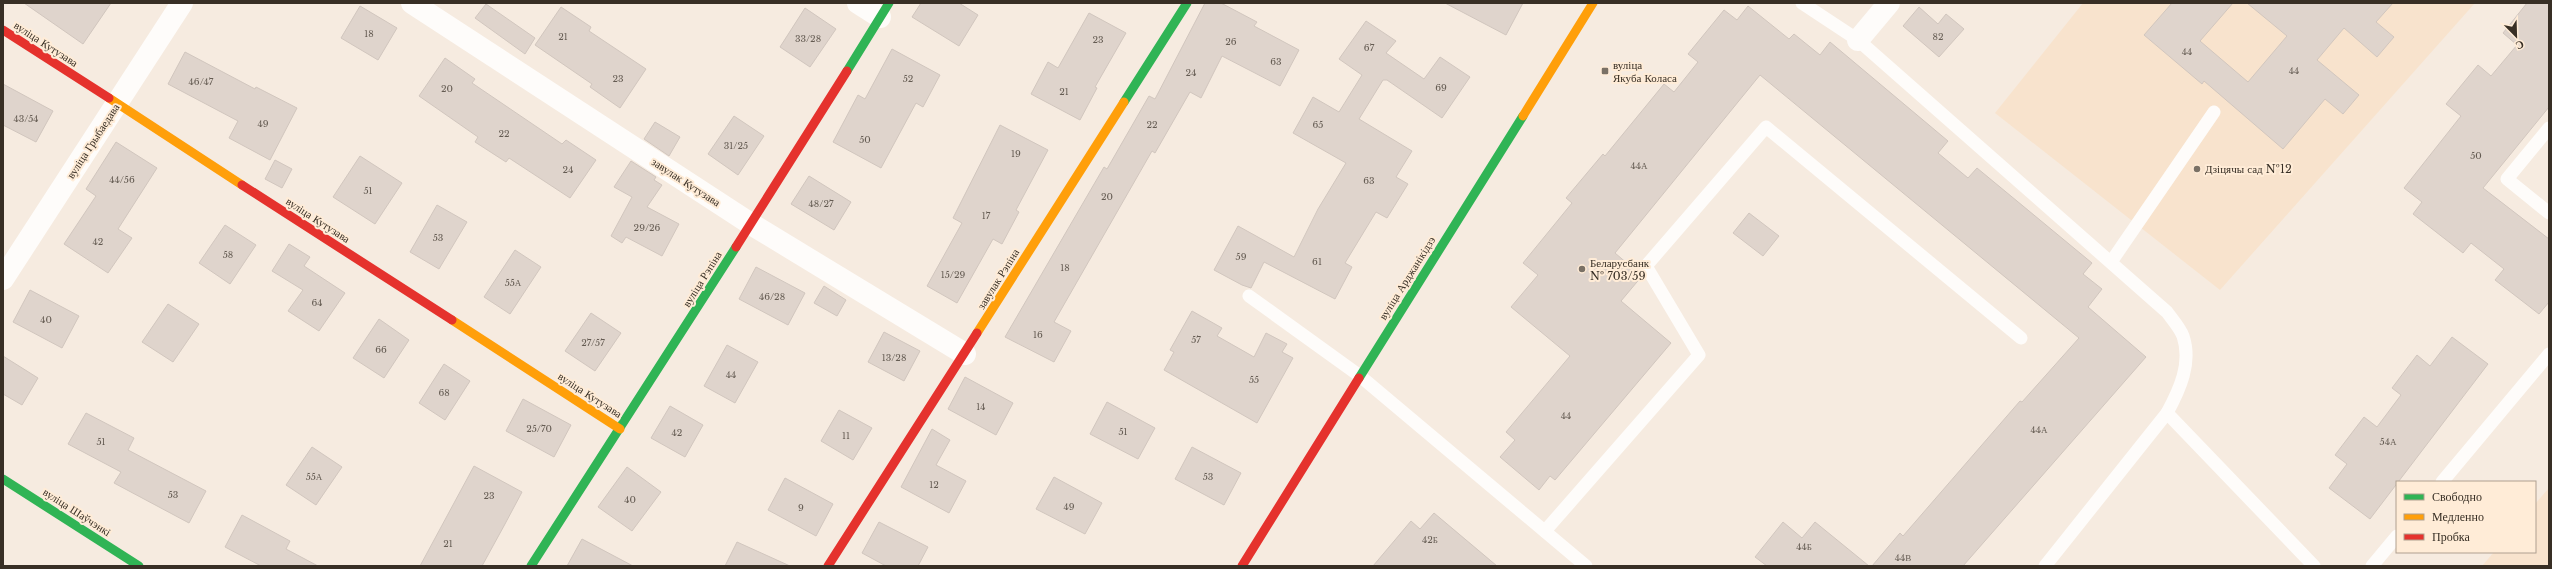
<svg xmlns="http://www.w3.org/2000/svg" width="2552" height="569" viewBox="0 0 2552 569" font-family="'Libre Baskerville',serif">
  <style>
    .built { fill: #f8e3cd }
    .building { fill: #dfd4cc; stroke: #d1c6be }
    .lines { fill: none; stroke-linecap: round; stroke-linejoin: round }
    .lane { stroke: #fefcfa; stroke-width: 13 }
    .street { stroke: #fefcfa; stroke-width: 22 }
    .fast { stroke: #30b455; stroke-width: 9 }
    .slow { stroke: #ff9f0a; stroke-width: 9 }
    .jam { stroke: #e5322d; stroke-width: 9 }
    .poi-dot { fill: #7a7166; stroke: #ffecd7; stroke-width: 1.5 }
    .labels { text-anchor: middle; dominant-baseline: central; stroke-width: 4; stroke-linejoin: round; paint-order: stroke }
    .number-label { font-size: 9px; fill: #645b52 }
    .street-label { font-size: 11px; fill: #382f25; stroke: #ffecd7 }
    .poi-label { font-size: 11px; fill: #382f25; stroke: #ffecd7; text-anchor: start }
  </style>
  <rect width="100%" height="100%" fill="#f6ebe0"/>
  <g class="built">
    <polygon points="2083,3 2475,3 2220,290 1995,113"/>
    <polygon points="2549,488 2549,566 2482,566 2494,552 2535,552 2535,504"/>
  </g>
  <g class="building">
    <polygon points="24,3 111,3 83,44"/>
    <polygon points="921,3 959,3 978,15 959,46 912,17"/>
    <polygon points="1205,3 1221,3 1257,22 1254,26 1299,50 1280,86 1222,56 1201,98 1190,92 1155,153 1152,151 1054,322 1071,331 1054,362 1005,337 1104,167 1107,169 1149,96 1155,99"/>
    <polygon points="1445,3 1523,3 1506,35"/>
    <polygon points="2172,3 2233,3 2200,41 2248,82 2287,36 2247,3 2393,3 2376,22 2394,37 2377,57 2344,28 2317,60 2359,95 2343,114 2325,99 2283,149 2204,81 2202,84 2144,35"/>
    <polygon points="2527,3 2549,3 2549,107 2483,188 2549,239 2549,302 2539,314 2495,280 2504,269 2471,243 2463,253 2413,214 2422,202 2404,188 2461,116 2446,104 2478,65 2491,76 2517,45 2503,33"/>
    <polygon points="486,4 535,38 525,54 475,18"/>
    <polygon points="360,6 397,28 378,60 341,38"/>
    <polygon points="1748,6 1789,39 1794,34 1820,55 1830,42 1948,141 1938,153 1968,178 1977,168 2092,263 2083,274 2102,289 2088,307 2146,357 1963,566 1872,566 1900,533 1903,536 2020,401 2022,402 2079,338 1760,75 1615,253 1642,276 1621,301 1671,343 1555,480 1550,476 1539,490 1500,457 1515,440 1506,432 1570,356 1511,307 1538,275 1523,263 1572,203 1566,198 1603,154 1605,156 1664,84 1674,92 1698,62 1688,54 1724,10 1737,20"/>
    <polygon points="561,7 591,27 589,31 646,69 620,108 590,87 592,84 535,45"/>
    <polygon points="1919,7 1938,24 1946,14 1964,29 1939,57 1903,26"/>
    <polygon points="805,8 836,29 810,67 780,47"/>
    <polygon points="1089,13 1126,33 1095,87 1097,88 1080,120 1031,94 1048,62 1058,68"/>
    <polygon points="1366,21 1396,41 1386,53 1424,79 1440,57 1470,77 1442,118 1387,80 1383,80 1359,119 1412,151 1396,177 1408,184 1387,218 1376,212 1345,263 1352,267 1335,299 1264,262 1251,288 1242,285 1214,270 1238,226 1294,257 1318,209 1346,163 1293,133 1313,97 1339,112 1362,75 1339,59"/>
    <polygon points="892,49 940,75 923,107 916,103 881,168 833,142 858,95 865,99"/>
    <polygon points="185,52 255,89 256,87 297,108 270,160 229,138 238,121 168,84"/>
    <polygon points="445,58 475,79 472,83 562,144 566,140 596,160 570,198 509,158 506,162 475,142 478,137 419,96"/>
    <polygon points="3,84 53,111 36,142 3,125"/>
    <polygon points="734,116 764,136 738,175 708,154"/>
    <polygon points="655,122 680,137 669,156 644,139"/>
    <polygon points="1000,125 1048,150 1016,210 1019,212 1002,244 993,239 957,303 927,286 962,223 953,218"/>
    <polygon points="116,142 157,168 118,229 132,238 108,273 64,244 96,196 86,189"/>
    <polygon points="360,156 402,183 375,224 333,197"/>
    <polygon points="275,160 292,169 282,188 265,179"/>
    <polygon points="631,161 656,177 654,180 662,185 647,207 679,224 662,256 626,237 622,243 611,236 632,197 614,187"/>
    <polygon points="809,176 851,202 834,230 791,204"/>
    <polygon points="437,205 467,222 439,269 410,252"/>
    <polygon points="1749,213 1779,236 1763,256 1733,233"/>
    <polygon points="225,225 256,245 230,284 199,263"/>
    <polygon points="289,244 310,257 304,266 345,293 319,331 288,311 303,290 272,271"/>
    <polygon points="515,250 541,267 510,314 484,297"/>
    <polygon points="756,267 805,293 788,325 739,299"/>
    <polygon points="824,286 846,300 837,316 814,303"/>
    <polygon points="30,290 79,316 62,348 13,322"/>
    <polygon points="168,304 199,324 173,362 142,342"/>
    <polygon points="1192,311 1222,328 1217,336 1254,357 1266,333 1287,344 1282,352 1293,358 1257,423 1164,370 1174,352 1170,350"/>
    <polygon points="591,313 621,333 595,371 565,351"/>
    <polygon points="379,319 409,340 384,378 353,358"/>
    <polygon points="884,332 920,351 904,381 868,362"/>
    <polygon points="2452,337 2488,364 2370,519 2329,488 2347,464 2335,455 2364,417 2377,427 2401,395 2392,388 2417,355 2430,366"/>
    <polygon points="727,345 758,362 735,403 704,386"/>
    <polygon points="3,356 38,378 22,405 3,394"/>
    <polygon points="444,364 470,381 445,420 419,403"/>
    <polygon points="965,377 1013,403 996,435 948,409"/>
    <polygon points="523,399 571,425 554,457 506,431"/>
    <polygon points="1107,402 1155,428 1138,459 1090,434"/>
    <polygon points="670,406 703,425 685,457 651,438"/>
    <polygon points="839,410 872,428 853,460 821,441"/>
    <polygon points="86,413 134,438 128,450 206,491 189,523 114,483 121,472 68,444"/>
    <polygon points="932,429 950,440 936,465 966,481 949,513 901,487"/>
    <polygon points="312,447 342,467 316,505 286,485"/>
    <polygon points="1192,447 1241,473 1224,505 1175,479"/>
    <polygon points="474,466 522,492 505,524 482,566 420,566"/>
    <polygon points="627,467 661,492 632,531 598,507"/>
    <polygon points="1054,477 1102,503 1085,534 1036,509"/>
    <polygon points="785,478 833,504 816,536 768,510"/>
    <polygon points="1434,513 1497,566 1373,566 1411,521 1420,529"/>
    <polygon points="242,515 290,541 286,549 318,566 261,566 225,547"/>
    <polygon points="879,522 928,547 918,566 886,566 862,553"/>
    <polygon points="1783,522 1802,538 1815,522 1869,566 1767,566 1755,557"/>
    <polygon points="582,539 633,566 567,566"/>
    <polygon points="737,542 790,566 725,566"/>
  </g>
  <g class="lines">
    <g class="lane">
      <path d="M1802,3L1858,40L2167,312C2172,319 2180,328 2183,336C2192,363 2180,389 2167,413L2045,566"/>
      <polyline points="2549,128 2507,179 2549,213"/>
      <polyline points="2111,262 2214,112"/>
      <polyline points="1249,296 1360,376 1586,566"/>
      <polyline points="2167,413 2314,566"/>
      <polyline points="2442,482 2549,354"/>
      <polyline points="1545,531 1699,355 1646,266 1766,127 2021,338"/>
      <polyline points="2372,566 2397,536"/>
    </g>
    <g class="street">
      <polyline points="412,3 751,224 965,354"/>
      <polyline points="858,3 880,17"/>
      <polyline points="1858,40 1889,3"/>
      <polyline points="3,279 182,3"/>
    </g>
    <g class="fast">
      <polyline points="847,71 889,3"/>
      <polyline points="1124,102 1187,3"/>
      <polyline points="1359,378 1523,116"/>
      <polyline points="3,479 139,566"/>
      <polyline points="531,566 736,247"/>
    </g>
    <g class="slow">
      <polyline points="109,98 242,185"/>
      <polyline points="1523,116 1593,3"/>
      <polyline points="452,320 620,429"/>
      <polyline points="977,333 1124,102"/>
    </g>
    <g class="jam">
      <polyline points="3,30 109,98"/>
      <polyline points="242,185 452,320"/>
      <polyline points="736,247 847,71"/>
      <polyline points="828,566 977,333"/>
      <polyline points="1242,566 1359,378"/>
    </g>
  </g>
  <g class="poi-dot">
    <rect x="1601" y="67" width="8" height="8" rx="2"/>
    <circle cx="2197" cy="169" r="4"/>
    <circle cx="1582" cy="269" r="4"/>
  </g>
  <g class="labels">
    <g class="number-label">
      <text x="369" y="33">18</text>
      <text x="563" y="36">21</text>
      <text x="1938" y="36">82</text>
      <text x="808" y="38">33/28</text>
      <text x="1098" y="39">23</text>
      <text x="1231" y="41">26</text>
      <text x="1369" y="47">67</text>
      <text x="2187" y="51">44</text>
      <text x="1276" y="61">63</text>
      <text x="2294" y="70">44</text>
      <text x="1191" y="72">24</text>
      <text x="618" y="78">23</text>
      <text x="908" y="78">52</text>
      <text x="201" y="81">46/47</text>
      <text x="1441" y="87">69</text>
      <text x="447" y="88">20</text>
      <text x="1064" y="91">21</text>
      <text x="26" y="118">43/54</text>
      <text x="263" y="123">49</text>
      <text x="1152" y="124">22</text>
      <text x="1318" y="124">65</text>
      <text x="504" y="133">22</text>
      <text x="865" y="139">50</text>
      <text x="736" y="145">31/25</text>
      <text x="1016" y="153">19</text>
      <text x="2476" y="155">50</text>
      <text x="1639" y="165">44А</text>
      <text x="568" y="169">24</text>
      <text x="122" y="179">44/56</text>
      <text x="1369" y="180">63</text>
      <text x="368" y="190">51</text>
      <text x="1107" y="196">20</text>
      <text x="821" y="203">48/27</text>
      <text x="986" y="215">17</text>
      <text x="647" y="227">29/26</text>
      <text x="438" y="237">53</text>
      <text x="98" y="241">42</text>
      <text x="228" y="254">58</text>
      <text x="1241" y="256">59</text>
      <text x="1317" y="261">61</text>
      <text x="1065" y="267">18</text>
      <text x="953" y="274">15/29</text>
      <text x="513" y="282">55А</text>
      <text x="772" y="296">46/28</text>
      <text x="317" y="302">64</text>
      <text x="46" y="319">40</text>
      <text x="1038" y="334">16</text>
      <text x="1196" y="339">57</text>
      <text x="593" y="342">27/57</text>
      <text x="381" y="349">66</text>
      <text x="894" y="357">13/28</text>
      <text x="731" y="374">44</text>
      <text x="1254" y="379">55</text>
      <text x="444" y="392">68</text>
      <text x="981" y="406">14</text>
      <text x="1566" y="415">44</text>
      <text x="539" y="428">25/70</text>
      <text x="2039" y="429">44А</text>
      <text x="1123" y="431">51</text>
      <text x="677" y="432">42</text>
      <text x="846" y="435">11</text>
      <text x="101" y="441">51</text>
      <text x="2388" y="441">54А</text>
      <text x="314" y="476">55А</text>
      <text x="1208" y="476">53</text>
      <text x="934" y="484">12</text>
      <text x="173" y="494">53</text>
      <text x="489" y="495">23</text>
      <text x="630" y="499">40</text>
      <text x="1069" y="506">49</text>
      <text x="801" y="507">9</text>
      <text x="1430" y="539">42Б</text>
      <text x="448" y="543">21</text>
      <text x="1804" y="546">44Б</text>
      <text x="1903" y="557">44В</text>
    </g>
    <g class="street-label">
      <text transform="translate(46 44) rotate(33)">вуліца Кутузава</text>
      <text transform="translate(93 141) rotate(-57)">вуліца Грыбаедава</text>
      <text transform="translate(686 182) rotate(33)">завулак Кутузава</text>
      <text transform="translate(318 220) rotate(33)">вуліца Кутузава</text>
      <text transform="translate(1407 278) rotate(-58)">вуліца Арджанікідзэ</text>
      <text transform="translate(702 279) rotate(-58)">вуліца Рэпіна</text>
      <text transform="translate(998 279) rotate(-58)">завулак Рэпіна</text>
      <text transform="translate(590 395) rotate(33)">вуліца Кутузава</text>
      <text transform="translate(77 512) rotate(33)">вуліца Шаўчэнкі</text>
    </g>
    <g class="poi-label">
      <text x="1613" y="65">вуліца<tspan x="1613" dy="13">Якуба Коласа</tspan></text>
      <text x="2205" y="169">Дзіцячы сад №12</text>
      <text x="1590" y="263">Беларусбанк<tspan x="1590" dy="13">№ 703/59</tspan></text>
    </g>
  </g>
  <rect width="2552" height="569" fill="none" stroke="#382f25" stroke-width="8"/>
  <rect x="2396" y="481" width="140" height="72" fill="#ffecd7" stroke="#afa090"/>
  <rect x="2404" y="494" width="20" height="6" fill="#30b455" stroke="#afa090"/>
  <text x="2432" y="501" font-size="12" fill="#382f25">Свободно</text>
  <rect x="2404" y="514" width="20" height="6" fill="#ff9f0a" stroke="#afa090"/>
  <text x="2432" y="521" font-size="12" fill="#382f25">Медленно</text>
  <rect x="2404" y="534" width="20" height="6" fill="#e5322d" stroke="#afa090"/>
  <text x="2432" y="541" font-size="12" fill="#382f25">Пробка</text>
  <g transform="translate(2516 36) rotate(157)" stroke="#ffecd7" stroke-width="3" paint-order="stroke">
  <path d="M0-3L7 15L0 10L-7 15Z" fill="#382f25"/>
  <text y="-6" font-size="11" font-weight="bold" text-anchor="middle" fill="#382f25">С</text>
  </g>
</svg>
